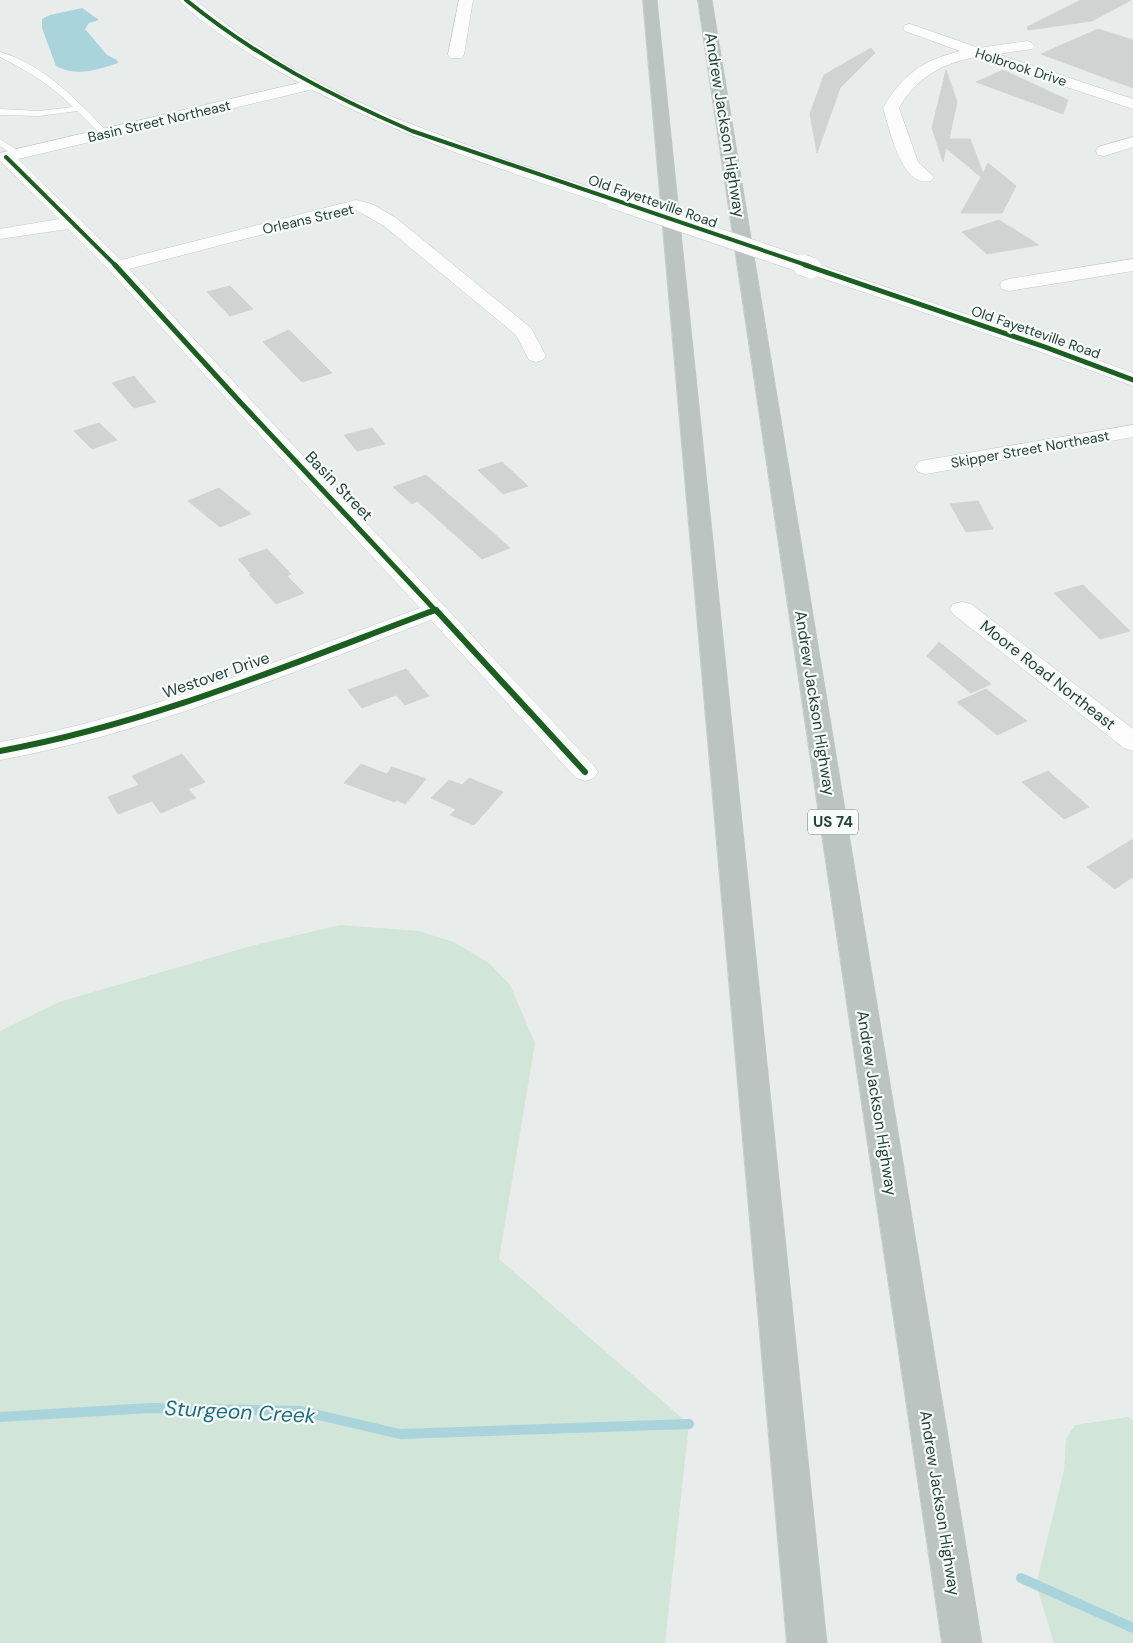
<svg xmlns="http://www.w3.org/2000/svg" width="1133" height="1643" viewBox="0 0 1133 1643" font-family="'DM Sans',sans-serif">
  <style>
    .green { fill: #d1e6d8 }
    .water { fill: #a9d4db }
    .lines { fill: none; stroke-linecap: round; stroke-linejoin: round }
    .stream { stroke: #a9d4db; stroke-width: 10 }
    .building { fill: #cfd4d2; stroke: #d1d6d4 }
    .lane-casing { stroke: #c5cac8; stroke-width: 1 }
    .street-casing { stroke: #c5cac8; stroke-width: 1 }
    .secondary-casing { stroke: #c3cbc8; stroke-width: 1 }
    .highway-casing { stroke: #c3ccc9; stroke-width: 1 }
    .lane { fill: #fcfcfc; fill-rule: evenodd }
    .street { fill: #fcfcfc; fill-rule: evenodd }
    .secondary { fill: #fcfcfc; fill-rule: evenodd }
    .highway { fill: #bcc4c2; fill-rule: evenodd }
    .secondary-bridge-far1-casing { stroke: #c3cbc8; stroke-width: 17; stroke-linecap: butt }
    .secondary-bridge-casing { stroke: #c3cbc8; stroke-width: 22; stroke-linecap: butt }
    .secondary-bridge-far1 { stroke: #fcfcfc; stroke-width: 16 }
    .secondary-bridge { stroke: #fcfcfc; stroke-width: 21 }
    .cycleway-far2-casing { stroke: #f7fbf9; stroke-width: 5.5 }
    .cycleway-far1-casing { stroke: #f7fbf9; stroke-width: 8 }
    .cycleway-casing { stroke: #f7fbf9; stroke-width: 9 }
    .cycleway-far2 { stroke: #1b5e20; stroke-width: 4 }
    .cycleway-far1 { stroke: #1b5e20; stroke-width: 5 }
    .cycleway { stroke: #1b5e20; stroke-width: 6 }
    .labels { text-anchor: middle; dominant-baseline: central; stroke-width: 4.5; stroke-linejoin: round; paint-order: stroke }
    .far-street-label { font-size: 14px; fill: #24423a; stroke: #f7fbf9 }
    .shield { fill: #f7fbf9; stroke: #637a73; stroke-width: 1 }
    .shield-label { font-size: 15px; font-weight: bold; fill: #24423a }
    .street-label { font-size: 16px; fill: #24423a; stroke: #f7fbf9 }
    .near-water-label { font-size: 21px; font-style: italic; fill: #1c6f80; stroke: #f7fbf9 }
  </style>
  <rect width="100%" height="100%" fill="#e8edeb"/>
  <g class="green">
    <polygon points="340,925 418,931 454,942 490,964 510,985 535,1043 499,1259 689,1424 665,1643 0,1643 0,1031 59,1002 251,946"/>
    <polygon points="1128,1417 1133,1420 1133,1643 1054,1643 1036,1585 1064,1470 1066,1439 1075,1425"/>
  </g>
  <path class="water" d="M82,8L99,20L89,23L85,29L107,55L117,60L118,63C96,70 77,77 56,66L42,28V19L50,15Z"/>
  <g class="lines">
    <g class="stream">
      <polyline points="0,1417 150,1408 301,1411 400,1434 689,1424"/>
      <polyline points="1021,1578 1133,1628"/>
    </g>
  </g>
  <g class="building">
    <polygon points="1081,0 1131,0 1092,21 1028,30 1027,27"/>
    <polygon points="1098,29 1133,40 1133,88 1041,54"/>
    <polygon points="871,48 875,53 840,88 817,153 810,114 824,75"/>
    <polygon points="946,70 957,102 949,139 970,139 983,173 988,163 1016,186 1002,213 961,213 981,177 946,148 943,162 932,128"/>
    <polygon points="1003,70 1068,100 1063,114 976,82"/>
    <polygon points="999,220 1039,245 987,254 962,232"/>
    <polygon points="230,286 253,309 230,316 207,292"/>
    <polygon points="289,330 332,373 302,382 263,342"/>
    <polygon points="134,376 141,385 156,402 134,408 112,383"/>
    <polygon points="99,423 117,440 92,449 74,431"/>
    <polygon points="372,428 385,444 357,451 344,435"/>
    <polygon points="502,462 528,486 503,494 478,470"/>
    <polygon points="426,475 491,531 510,548 482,559 417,501 412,504 393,487"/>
    <polygon points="219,488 251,514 220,527 188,501"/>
    <polygon points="978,501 993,529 966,532 950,504"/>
    <polygon points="267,549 291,574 287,576 304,593 276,604 249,574 251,574 238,559"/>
    <polygon points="1083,585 1130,631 1100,639 1054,593"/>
    <polygon points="939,642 991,684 971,693 927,656"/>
    <polygon points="406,669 429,696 405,705 396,695 362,708 348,690"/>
    <polygon points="986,689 1027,721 997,735 957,702"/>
    <polygon points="182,754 205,782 188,789 196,798 161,813 152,801 118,814 108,797 139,785 132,776"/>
    <polygon points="361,764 387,774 392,767 426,779 405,804 397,800 395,802 344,783"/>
    <polygon points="1048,771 1089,807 1064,819 1022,782"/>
    <polygon points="469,778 503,792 474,825 450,815 456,809 431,798 449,780 462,785"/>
    <polygon points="1133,839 1133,877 1115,889 1087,867"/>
  </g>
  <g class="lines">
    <g class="lane-casing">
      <g id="lane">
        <path d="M0,52C45,65 76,100 108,132V136H102L77,111L39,116L0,115V109L39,111L73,107C51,85 28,71 0,57Z"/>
        <polygon points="0,139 20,152 20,156 14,156 0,146"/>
      </g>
    </g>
    <g class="street-casing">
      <g id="street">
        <polygon points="459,0 473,0 464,55 461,58 451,58 448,55"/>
        <path d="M910,24L979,48L1027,41L1032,43L1035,46L1032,49L997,54L1133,99V109L976,57C942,63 916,78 899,108L918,162L934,177L931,181C901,188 890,129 883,108C903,74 922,61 960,51L905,31L903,28L905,25Z"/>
        <path d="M312,80L318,82L320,85L318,88L18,159L121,260L356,200L372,204L396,218L531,328L546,356L543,360L536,362L529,360L516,335L384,226L356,210L129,269C283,436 440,600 594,766L598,772L594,778L585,781L576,778L431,620C290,673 149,733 0,760V742C145,717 283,658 420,608L234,407L110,271L68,229L0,239V229L59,219L0,161V153Z"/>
        <polygon points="1133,137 1133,147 1104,156 1098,155 1096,151 1098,147"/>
        <polygon points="1133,259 1133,271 1009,291 1002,289 1000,285 1002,281 1009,279"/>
        <polygon points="1133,425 1133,437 926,474 918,472 915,467 918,462 926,460"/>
        <polygon points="962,602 971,604 1133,729 1133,751 1124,748 953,614 950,609 953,604"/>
      </g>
    </g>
    <g class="secondary-casing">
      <g id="secondary">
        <path d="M179,0H195L239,34L289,66L341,94L395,118L507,160L620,197L623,201L620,205L614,206L608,205C481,163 355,122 242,49C227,39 188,13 179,0Z"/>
        <polygon points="811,262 1052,343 1133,373 1133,386 1038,351 804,272 802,268 804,264"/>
      </g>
    </g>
    <g class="highway-casing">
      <g id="highway">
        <polygon points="643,0 657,0 827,1643 787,1643"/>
        <polygon points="698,0 712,0 982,1643 942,1643"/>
      </g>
    </g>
    <use href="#lane" class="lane"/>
    <use href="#street" class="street"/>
    <use href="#secondary" class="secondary"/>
    <use href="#highway" class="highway"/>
    <g class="secondary-bridge-far1-casing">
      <polyline id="secondary-bridge-far1" points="614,201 806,266"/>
    </g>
    <g class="secondary-bridge-casing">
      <polyline id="secondary-bridge" points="803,265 811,268"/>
    </g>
    <use href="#secondary-bridge-far1" class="secondary-bridge-far1"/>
    <use href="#secondary-bridge" class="secondary-bridge"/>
    <g class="cycleway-far2-casing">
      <g id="cycleway-far2">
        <path d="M186,0C255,56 331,96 412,131L809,266"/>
        <polyline points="6,157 116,266"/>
      </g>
    </g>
    <g class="cycleway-far1-casing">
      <g id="cycleway-far1">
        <polyline points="115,265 241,403 437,612"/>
        <polyline points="805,265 1045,347 1133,380"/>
        <polyline points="431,612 436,610"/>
      </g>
    </g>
    <g class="cycleway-casing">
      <g id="cycleway">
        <polyline points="436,610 585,772"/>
        <path d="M0,751C150,724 293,663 435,610"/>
      </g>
    </g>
    <use href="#cycleway-far2" class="cycleway-far2"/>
    <use href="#cycleway-far1" class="cycleway-far1"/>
    <use href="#cycleway" class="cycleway"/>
  </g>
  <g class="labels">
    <g class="far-street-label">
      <text transform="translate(1021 67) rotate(18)">Holbrook Drive</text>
      <text transform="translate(159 121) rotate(-13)">Basin Street Northeast</text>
      <text transform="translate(653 201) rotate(19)">Old Fayetteville Road</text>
      <text transform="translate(308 219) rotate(-13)">Orleans Street</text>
      <text transform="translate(1036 332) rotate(19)">Old Fayetteville Road</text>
      <text transform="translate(1030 449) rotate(-10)">Skipper Street Northeast</text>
    </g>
    <rect class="shield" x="808" y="809.5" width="50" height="25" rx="4"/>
    <g class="shield-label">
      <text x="833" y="822">US 74</text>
    </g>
    <g class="street-label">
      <text transform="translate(725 125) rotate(81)">Andrew Jackson Highway</text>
      <text transform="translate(339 486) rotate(46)">Basin Street</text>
      <text transform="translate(216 675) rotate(-19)">Westover Drive</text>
      <text transform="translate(1048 675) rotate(38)">Moore Road Northeast</text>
      <text transform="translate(815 703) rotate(81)">Andrew Jackson Highway</text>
      <text transform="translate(877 1103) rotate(81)">Andrew Jackson Highway</text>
      <text transform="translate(940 1503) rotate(81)">Andrew Jackson Highway</text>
    </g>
    <g class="near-water-label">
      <text transform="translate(240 1412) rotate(3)">Sturgeon Creek</text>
    </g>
  </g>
</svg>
